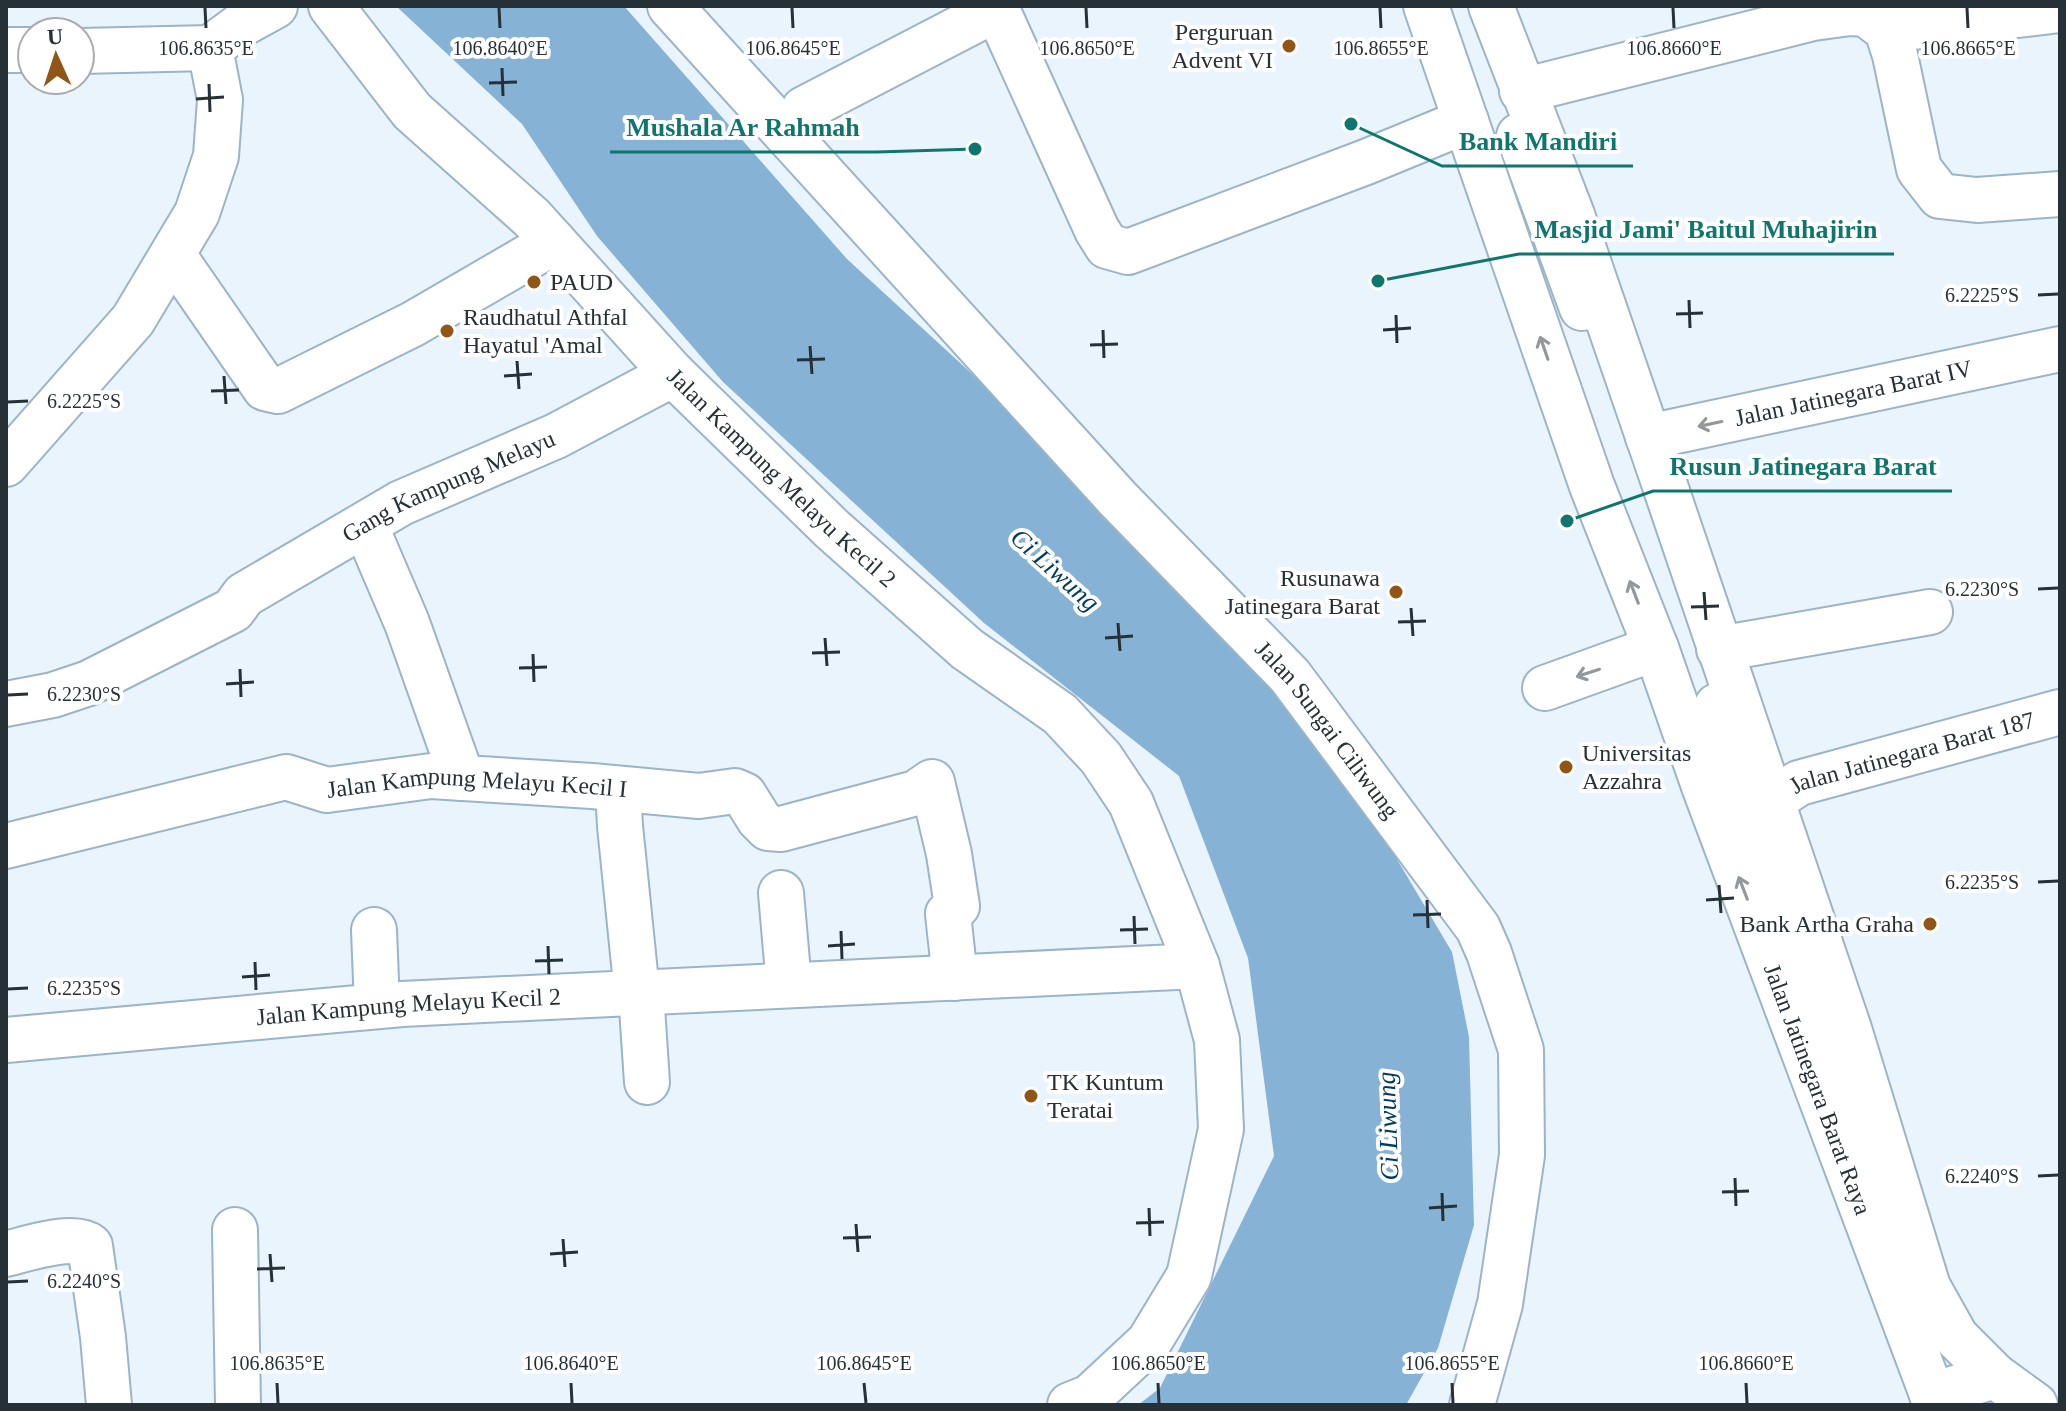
<svg xmlns="http://www.w3.org/2000/svg" width="2066" height="1411" viewBox="0 0 2066 1411" font-family="Georgia,serif">
  <style>
    .water { fill: #86b3d5 }
    .lines { fill: none; stroke-linecap: round; stroke-linejoin: round }
    .minor-casing { stroke: #9cb4c7; stroke-width: 48 }
    .major-casing { stroke: #9cb4c7; stroke-width: 48 }
    .minor { stroke: #fff; stroke-width: 44 }
    .major { stroke: #fff; stroke-width: 44 }
    .oneway { stroke: #92989b }
    .ticks { fill: none; stroke: #263037; stroke-width: 3 }
    .poi-dot { fill: #915516; stroke: #fff; stroke-width: 3 }
    .labels { text-anchor: middle; dominant-baseline: central; stroke-width: 8; stroke-linejoin: round; paint-order: stroke }
    .poi-label { font-size: 24px; fill: #263037; stroke: #fff; text-anchor: start }
    .street-label { font-size: 24px; fill: #263037; stroke: #fff }
    .water-label { font-size: 26px; font-style: italic; fill: #003b5c; stroke: #fff }
    .ticks-label { font-size: 20px; text-anchor: middle; fill: #263037; stroke: #fff; stroke-width: 8; stroke-linejoin: round; paint-order: stroke }
    .leader { fill: none; stroke: #0f766e; stroke-width: 3 }
    .callout-dot { fill: #0f766e; stroke: #fff; stroke-width: 3 }
    .callout-label { font-size: 26px; text-anchor: middle; font-weight: bold; fill: #0f766e; stroke: #fff; stroke-width: 8; stroke-linejoin: round; paint-order: stroke }
  </style>
  <rect width="100%" height="100%" fill="#eaf4fc"/>
  <polygon class="water" points="396,6 624,6 847,259 1006,405 1216,614 1385,839 1452,952 1469,1037 1474,1225 1438,1348 1406,1405 1138,1405 1160,1388 1274,1156 1248,958 1179,776 984,623 723,382 597,236 522,124"/>
  <g class="lines">
    <g class="minor-casing">
      <g id="minor">
        <path id="s1" d="M331,6L412,111L532,218L673,374L832,529L967,649L1060,714L1101,758L1131,803L1197,966L1217,1040L1221,1129L1189,1276L1149,1342L1090,1397L1070,1405"/>
        <path id="s2" d="M670,6L1118,499L1290,676L1478,928L1489,953L1521,1050L1522,1155L1500,1304L1472,1405"/>
        <polyline points="1887,30 2060,10"/>
        <polyline points="6,50 32,50"/>
        <polyline points="80,51 210,48 244,23 275,6"/>
        <polyline points="1522,91 1813,18 1850,13 1866,14 1887,30 1895,55 1919,169 1940,196 1977,200 2060,194"/>
        <polyline points="804,109 989,13 1000,16 1097,230 1107,246 1128,252 1366,162 1466,121"/>
        <polyline points="1519,136 1582,308"/>
        <polyline points="173,255 265,388 278,391 413,324 554,242"/>
        <path id="s3" d="M1648,437L2060,349"/>
        <polyline points="6,464 133,320 197,213 216,156 220,100 210,48"/>
        <polyline points="365,525 407,623 462,778"/>
        <polyline points="1719,649 1930,612"/>
        <polyline points="1545,688 1656,648"/>
        <path id="s4" d="M6,704L53,695L89,683L233,610L244,595L401,503L556,436L673,374"/>
        <polyline points="1717,706 1875,1184"/>
        <polyline points="618,789 620,826 637,993"/>
        <path id="s5" d="M1770,802L1799,783L2060,712"/>
        <path id="s6" d="M6,846L286,777L327,790L431,776L592,786L699,796L735,791L744,795L759,819L768,828L781,829L916,793L932,782L949,854L957,906L948,914L955,978"/>
        <polyline points="781,893 789,985"/>
        <polyline points="374,930 377,1006"/>
        <polyline points="641,993 647,1082"/>
        <path id="s7" d="M6,1040L402,1004L1197,966"/>
        <polyline points="235,1230 238,1405"/>
        <path d="M6,1254C26,1249 74,1233 90,1246L103,1337L109,1405"/>
        <polyline points="1995,1376 2035,1405"/>
      </g>
    </g>
    <g class="major-casing">
      <g id="major">
        <path id="s8" d="M1426,6L1592,486L1656,648L1704,786L1936,1405"/>
        <polyline points="1491,6 1572,215 1660,471 1849,1029 1928,1287 1956,1337 1995,1376 1932,1395"/>
      </g>
    </g>
    <use href="#minor" class="minor"/>
    <use href="#major" class="major"/>
  </g>
  <defs><path id="oneway-shaft" d="M-6 0H5M1.5-3L5.5 0L1.5 3" fill="none" stroke-width="1.6" stroke-linecap="round" stroke-linejoin="round" transform="scale(2)"/></defs>
  <g class="oneway">
    <use href="#oneway-shaft" transform="translate(1544 348) rotate(-109)"/>
    <use href="#oneway-shaft" transform="translate(1710 424) rotate(168)"/>
    <use href="#oneway-shaft" transform="translate(1634 592) rotate(-111)"/>
    <use href="#oneway-shaft" transform="translate(1588 673) rotate(162)"/>
    <use href="#oneway-shaft" transform="translate(1743 888) rotate(-111)"/>
  </g>
  <path class="ticks" d="M205,8L206,28M499,8L500,28M792,8L793,28M1086,8L1087,28M1380,8L1381,28M1673,8L1674,28M1967,8L1968,28M502,68L503,96M489,83L517,82M209,84L210,112M196,99L224,97M2038,295L2058,294M1689,300L1690,328M1676,314L1703,313M1396,315L1397,343M1103,330L1104,358M1383,330L1411,328M1090,345L1118,344M810,346L812,374M797,360L825,359M517,361L519,389M224,376L226,404M504,376L532,374M211,391L239,390M8,402L28,401M2038,589L2058,588M1704,592L1706,620M1691,607L1719,606M1411,608L1413,636M1398,622L1426,621M1118,623L1120,651M825,638L827,666M1105,638L1133,636M812,653L840,652M533,654L534,682M519,668L547,667M240,669L241,697M226,684L254,682M8,695L28,694M2038,882L2058,881M1719,885L1721,913M1427,900L1428,928M1706,900L1734,898M1413,915L1441,914M1134,916L1135,944M1120,930L1148,929M841,931L842,959M548,946L549,974M828,946L855,944M535,961L563,960M255,962L256,990M242,977L270,975M8,989L28,988M2038,1176L2058,1175M1735,1178L1736,1206M1722,1192L1749,1191M1442,1193L1443,1221M1149,1208L1150,1236M1429,1208L1457,1206M1136,1223L1164,1222M856,1224L858,1252M843,1238L871,1237M563,1239L565,1267M270,1254L272,1282M550,1254L578,1252M257,1269L285,1268M8,1282L28,1281M277,1383L278,1403M571,1383L572,1403M864,1383L866,1403M1158,1383L1159,1403M1452,1383L1453,1403M1746,1383L1747,1403"/>
  <g class="poi-dot">
    <circle cx="1289" cy="46" r="8"/>
    <circle cx="534" cy="282" r="8"/>
    <circle cx="447" cy="331" r="8"/>
    <circle cx="1396" cy="592" r="8"/>
    <circle cx="1566" cy="767" r="8"/>
    <circle cx="1930" cy="924" r="8"/>
    <circle cx="1031" cy="1096" r="8"/>
  </g>
  <g class="labels">
    <g class="poi-label">
      <text x="1273" y="32" text-anchor="end">Perguruan<tspan x="1273" dy="28">Advent VI</tspan></text>
      <text x="550" y="282">PAUD</text>
      <text x="463" y="317">Raudhatul Athfal<tspan x="463" dy="28">Hayatul 'Amal</tspan></text>
      <text x="1380" y="578" text-anchor="end">Rusunawa<tspan x="1380" dy="28">Jatinegara Barat</tspan></text>
      <text x="1582" y="753">Universitas<tspan x="1582" dy="28">Azzahra</tspan></text>
      <text x="1914" y="924" text-anchor="end">Bank Artha Graha</text>
      <text x="1047" y="1082">TK Kuntum<tspan x="1047" dy="28">Teratai</tspan></text>
    </g>
    <g class="street-label">
      <text stroke="none"><textPath href="#s3" startOffset="210">Jalan Jatinegara Barat IV</textPath></text>
      <text stroke="none"><textPath href="#s1" startOffset="654">Jalan Kampung Melayu Kecil 2</textPath></text>
      <text stroke="none"><textPath href="#s4" startOffset="498">Gang Kampung Melayu</textPath></text>
      <text stroke="none"><textPath href="#s2" startOffset="978">Jalan Sungai Ciliwung</textPath></text>
      <text stroke="none"><textPath href="#s5" startOffset="152">Jalan Jatinegara Barat 187</textPath></text>
      <text stroke="none"><textPath href="#s6" startOffset="482">Jalan Kampung Melayu Kecil I</textPath></text>
      <text stroke="none"><textPath href="#s7" startOffset="404">Jalan Kampung Melayu Kecil 2</textPath></text>
      <text stroke="none"><textPath href="#s8" startOffset="1152">Jalan Jatinegara Barat Raya</textPath></text>
    </g>
    <g class="water-label">
      <text transform="translate(1055 570) rotate(42)">Ci Liwung</text>
      <text transform="translate(1388 1126) rotate(-92)">Ci Liwung</text>
    </g>
  </g>
  <g class="ticks-label">
    <text x="206" y="55">106.8635°E</text>
    <text x="500" y="55">106.8640°E</text>
    <text x="793" y="55">106.8645°E</text>
    <text x="1087" y="55">106.8650°E</text>
    <text x="1381" y="55">106.8655°E</text>
    <text x="1674" y="55">106.8660°E</text>
    <text x="1968" y="55">106.8665°E</text>
    <text x="1982" y="302">6.2225°S</text>
    <text x="84" y="408">6.2225°S</text>
    <text x="1982" y="596">6.2230°S</text>
    <text x="84" y="701">6.2230°S</text>
    <text x="1982" y="889">6.2235°S</text>
    <text x="84" y="995">6.2235°S</text>
    <text x="1982" y="1183">6.2240°S</text>
    <text x="84" y="1288">6.2240°S</text>
    <text x="277" y="1370">106.8635°E</text>
    <text x="571" y="1370">106.8640°E</text>
    <text x="864" y="1370">106.8645°E</text>
    <text x="1158" y="1370">106.8650°E</text>
    <text x="1452" y="1370">106.8655°E</text>
    <text x="1746" y="1370">106.8660°E</text>
  </g>
  <path class="leader" d="M975 149L877 152H610M1351 124L1442 166H1633M1378 281L1519 254H1894M1567 521L1653 491H1952"/>
  <g class="callout-dot">
    <circle cx="975" cy="149" r="8"/>
    <circle cx="1351" cy="124" r="8"/>
    <circle cx="1378" cy="281" r="8"/>
    <circle cx="1567" cy="521" r="8"/>
  </g>
  <g class="callout-label">
    <text x="743" y="136">Mushala Ar Rahmah</text>
    <text x="1538" y="150">Bank Mandiri</text>
    <text x="1706" y="238">Masjid Jami' Baitul Muhajirin</text>
    <text x="1803" y="475">Rusun Jatinegara Barat</text>
  </g>
  <rect width="2066" height="1411" fill="none" stroke="#263037" stroke-width="16"/>
  <g transform="translate(56 56) rotate(357)"><circle r="38" fill="#ffffff" stroke="#a8acaf" stroke-width="2"/>
  <path d="M0-6L14 30L0 20L-14 30Z" fill="#915516"/>
  <text y="-12" font-size="22" font-weight="bold" text-anchor="middle" fill="#263037">U</text>
  </g>
</svg>
